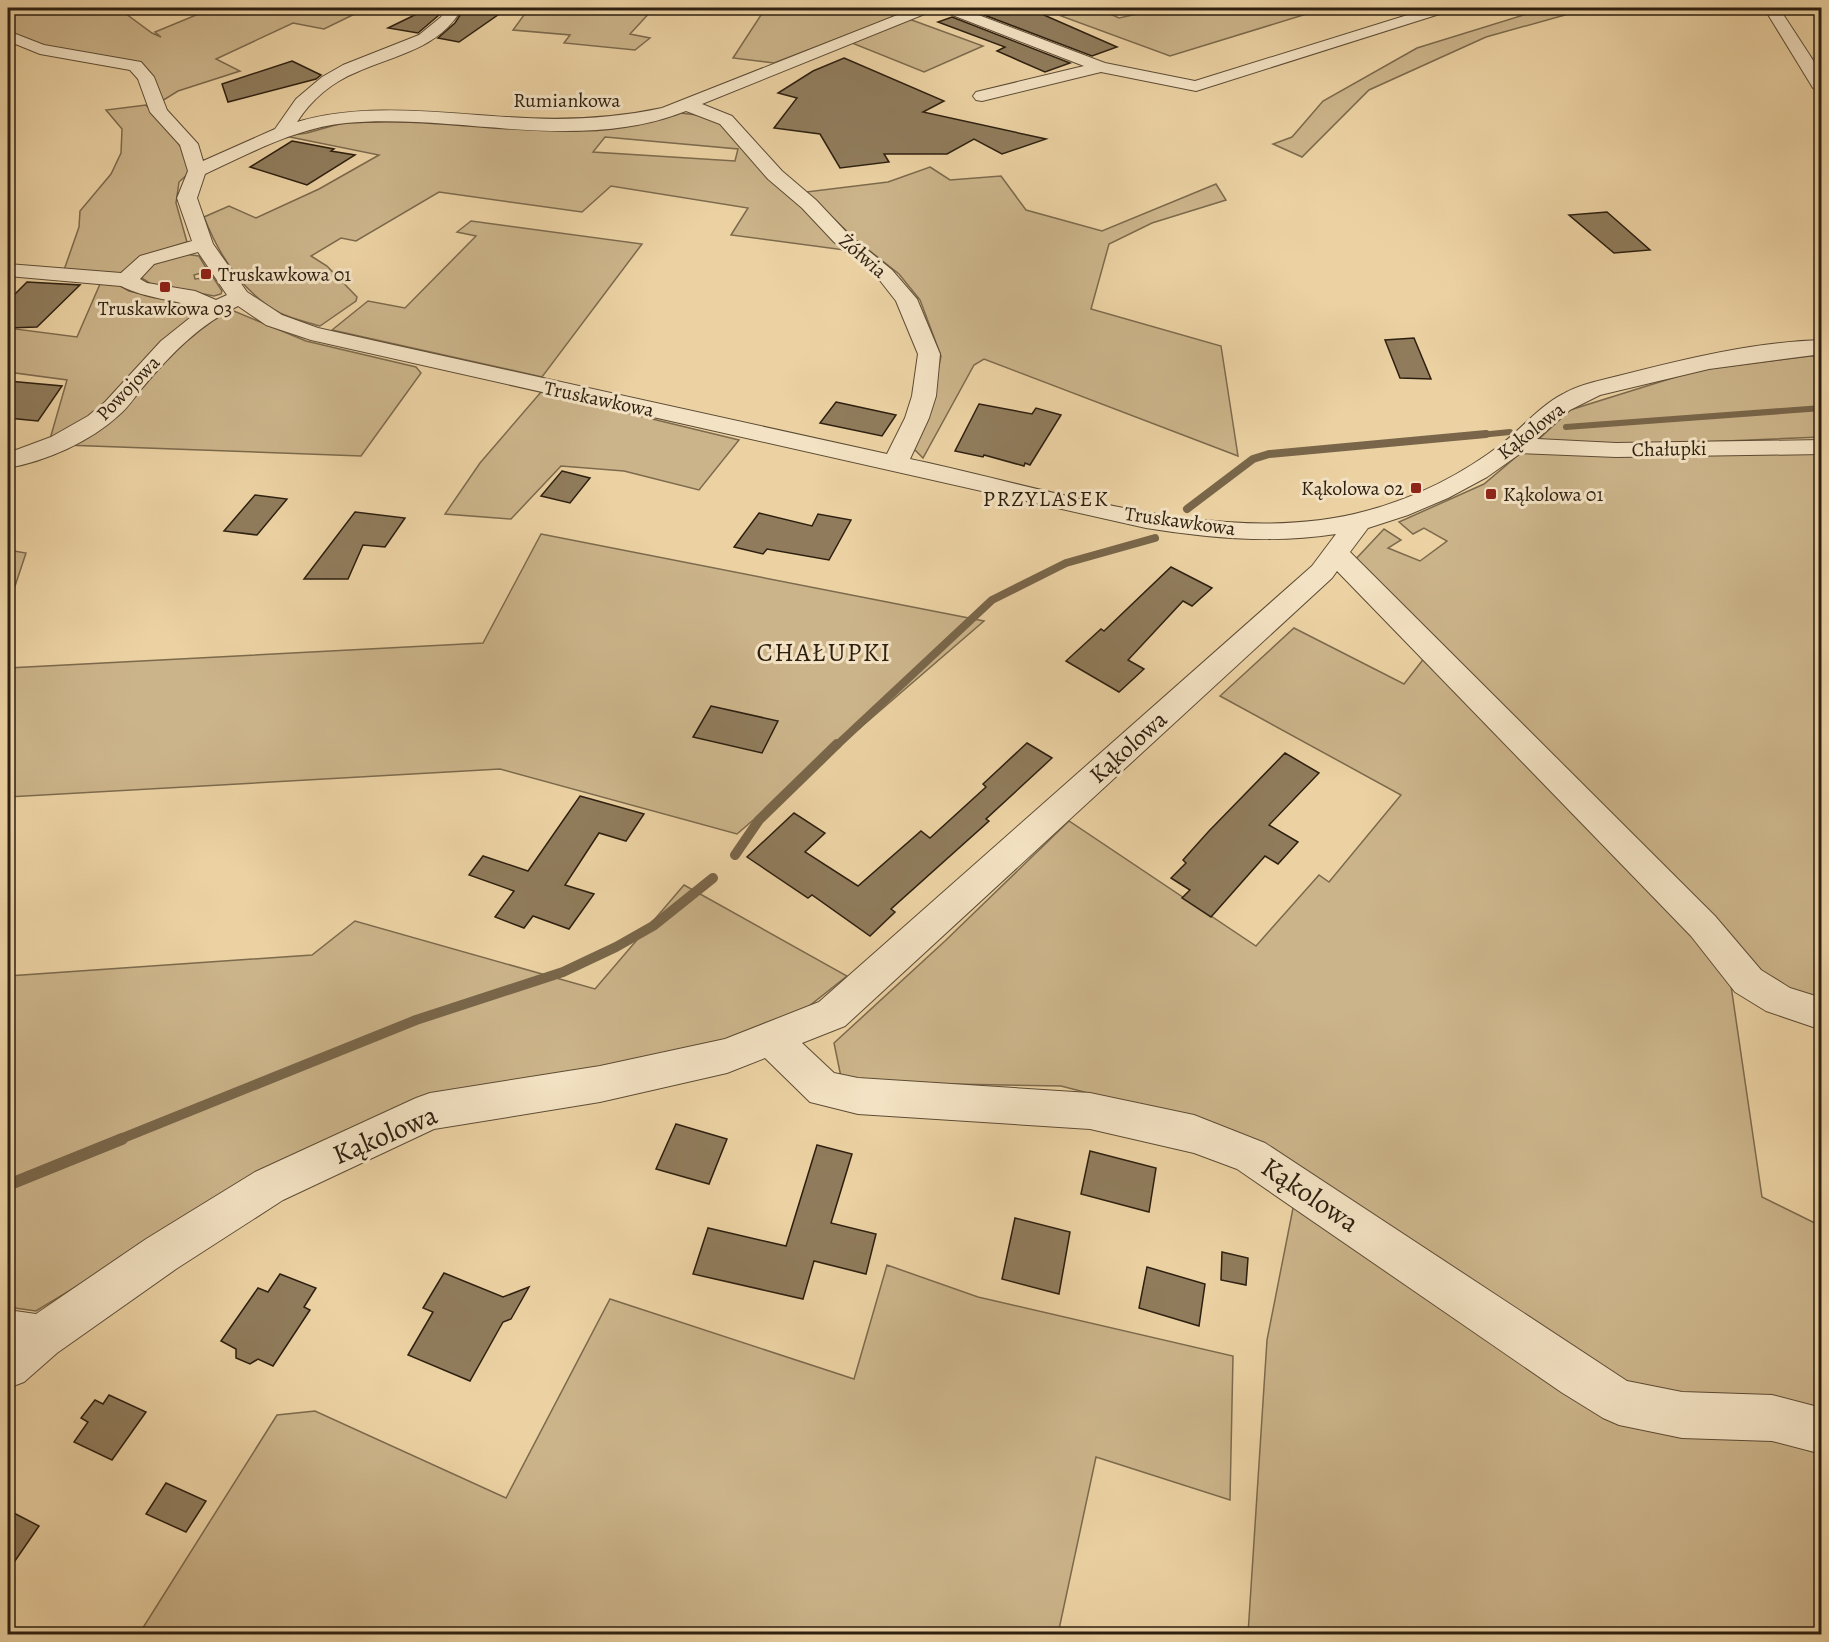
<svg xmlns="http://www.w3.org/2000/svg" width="1829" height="1642" viewBox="0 0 1829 1642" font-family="Alegreya,serif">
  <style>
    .green { fill: #ccb48a; stroke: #7c6a4d; stroke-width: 1.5; fill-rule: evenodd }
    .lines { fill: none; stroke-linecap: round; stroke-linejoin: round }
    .stream-far3 { stroke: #79664a; stroke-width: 6 }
    .stream-far2 { stroke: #79664a; stroke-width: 8 }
    .stream-far1 { stroke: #79664a; stroke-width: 10 }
    .stream { stroke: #79664a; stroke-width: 12 }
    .building { fill: #907c5c; stroke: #2d1f10; stroke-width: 1.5 }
    .minor-casing { stroke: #5d4c35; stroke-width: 2 }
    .minor { fill: #f3e2c3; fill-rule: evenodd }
    .poi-dot { fill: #8f2418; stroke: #f3e2c3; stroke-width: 2 }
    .labels { text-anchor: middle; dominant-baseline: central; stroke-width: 6; stroke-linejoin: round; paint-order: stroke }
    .far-street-label { font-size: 20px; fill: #2d1f10; stroke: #f3e2c3 }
    .far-poi-label { font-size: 20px; fill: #2d1f10; stroke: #f3e2c3; text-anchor: start }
    .far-neighbourhood-label { font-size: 22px; letter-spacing: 1.5px; fill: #2d1f10; stroke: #f3e2c3 }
    .street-label { font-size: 24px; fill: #2d1f10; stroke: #f3e2c3 }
    .neighbourhood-label { font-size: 26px; letter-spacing: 1.5px; fill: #2d1f10; stroke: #f3e2c3 }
    .near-street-label { font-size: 28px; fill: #2d1f10; stroke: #f3e2c3 }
  </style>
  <rect width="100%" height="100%" fill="#ecd2a3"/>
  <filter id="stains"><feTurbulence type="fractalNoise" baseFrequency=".00333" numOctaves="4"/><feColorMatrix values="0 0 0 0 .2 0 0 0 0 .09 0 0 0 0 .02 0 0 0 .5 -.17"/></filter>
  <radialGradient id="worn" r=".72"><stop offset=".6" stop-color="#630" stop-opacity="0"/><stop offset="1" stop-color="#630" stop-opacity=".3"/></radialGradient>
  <g class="green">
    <polygon points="8,8 118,8 152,33 161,37 155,32 213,8 367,8 324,29 293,23 216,59 240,71 178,91 162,101 137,64 31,44 8,32"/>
    <polygon points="529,8 654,8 630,34 650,38 635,50 564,43 570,35 513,30"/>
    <polygon points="663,8 917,8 774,63 733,58 763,12"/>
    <polygon points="1097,8 1119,18 1164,8 1326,8 1170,56 1061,16"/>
    <polygon points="1546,8 1590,8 1486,37 1369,90 1302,157 1273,144 1292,137 1323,101 1417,48"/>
    <polygon points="909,19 983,46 924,72 852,43"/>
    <path d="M146,105C164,125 185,145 191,171L179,182L176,203L187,242L142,257L117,276L64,270L79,227L80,211L111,174L121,153L122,129L106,110Z"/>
    <path d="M680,113L715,117L852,251L731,235L748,208L611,186L582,212L439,192L356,241L341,238L311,256L327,266L357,297L356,301L320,326C307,322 292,319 280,313C243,293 219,255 204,217L229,206L256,218L319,189L379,155L285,136L307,133L346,122L421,121L551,129H611L643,123ZM605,137L738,149L735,161L593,152Z"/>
    <polygon points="930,167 950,180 1001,176 1026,210 1102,231 1216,184 1226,200 1152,223 1109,244 1091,309 1221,346 1238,456 984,359 974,365 923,458 914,449 929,413 941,356 920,300 899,274 856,240 806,192 888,182"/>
    <polygon points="471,221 642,244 542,377 332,330 368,301 405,308 476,236 457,232"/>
    <polygon points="184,254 199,256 208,271 194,275 195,279 213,277 222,291 221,294 214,296 151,284 140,277 148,266"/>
    <polygon points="100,284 117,284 129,291 203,307 80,427 50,439 67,380 8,372 8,328 77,337"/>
    <polygon points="229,309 306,341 416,367 421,373 361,456 65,445 174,347"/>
    <polygon points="1810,356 1821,356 1821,437 1678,443 1568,444 1539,439 1570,410 1698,370"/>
    <polygon points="541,392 739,440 699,490 624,471 561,466 511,519 445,514 480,463"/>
    <polygon points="1523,451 1821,453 1821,1003 1780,989 1353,562 1384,529 1401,540 1388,548 1420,561 1447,541 1424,528 1413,534 1399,522 1484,484"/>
    <polygon points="541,534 984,621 737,834 500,769 8,797 8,668 483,643"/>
    <polygon points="8,550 26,553 8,607"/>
    <polygon points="1294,628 1404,684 1429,652 1729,972 1762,1197 1821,1226 1821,1415 1610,1382 1282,1156 1235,1131 1061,1086 842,1082 834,1043 945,941 1069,821 1256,946 1319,875 1329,882 1401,795 1220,696"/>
    <polygon points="684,885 847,976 804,1010 753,1036 463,1094 214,1203 36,1311 8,1307 8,976 312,955 355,921 595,989"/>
    <polygon points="1296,1193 1612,1414 1821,1443 1821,1634 1248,1634 1267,1340"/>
    <polygon points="887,1265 978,1297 1233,1356 1230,1500 1096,1457 1058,1634 139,1634 277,1415 315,1411 506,1498 610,1299 854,1379"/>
  </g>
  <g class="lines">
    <g class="stream-far3">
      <polyline points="1566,427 1822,408"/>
      <polyline points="1470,436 1510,432"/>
    </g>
    <g class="stream-far2">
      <polyline points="1187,509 1253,459 1269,454 1486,434"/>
      <polyline points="836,746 992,600 1066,563 1155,538"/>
    </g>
    <g class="stream-far1">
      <polyline points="735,855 759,820 837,744"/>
      <polyline points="118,1140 416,1020 563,972 616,947 653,926 713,878"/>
    </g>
    <polyline class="stream" points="8,1185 122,1139"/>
  </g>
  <g class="building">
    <polygon points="429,8 445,8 439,15 418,33 388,28"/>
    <polygon points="978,8 1028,8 1117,47 1092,56 971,10"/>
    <polygon points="464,9 502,12 459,42 438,38 455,23"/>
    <polygon points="952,17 1070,63 1045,72 997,51 1005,47 938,22"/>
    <polygon points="844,58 944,101 923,112 1046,139 1002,154 974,139 947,154 884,154 889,162 840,168 820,134 774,128 797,98 778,93 813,71"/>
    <polygon points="292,61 321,75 316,79 228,102 222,84"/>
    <polygon points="292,141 334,149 331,151 355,155 307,185 250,167"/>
    <polygon points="1607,212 1650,250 1614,253 1569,215"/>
    <polygon points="27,282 80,285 37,327 8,328 8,301"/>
    <polygon points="1414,338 1431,379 1400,378 1385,340"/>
    <polygon points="8,381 62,386 38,421 8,418"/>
    <polygon points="836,402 896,415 882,436 820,423"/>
    <polygon points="979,404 1032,414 1036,408 1061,415 1030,465 1025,463 1024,466 984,455 983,457 955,451"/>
    <polygon points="562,471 590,478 570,503 541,496"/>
    <polygon points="255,495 287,499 257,535 224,531"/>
    <polygon points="355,512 405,518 385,547 363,545 348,579 304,579"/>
    <polygon points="759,513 812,526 818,514 851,520 829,560 767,549 763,554 734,547"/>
    <polygon points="1171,567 1212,588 1192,606 1183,601 1128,660 1144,669 1119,692 1066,661 1101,629 1104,631"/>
    <polygon points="711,706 778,721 762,753 693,737"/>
    <polygon points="1027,743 1052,758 986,819 989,821 891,909 895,912 870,936 812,895 808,898 747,857 794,813 825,833 805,852 858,886 921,831 930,838 986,787 983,784"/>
    <polygon points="1285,753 1319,773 1269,825 1298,842 1278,864 1265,856 1211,917 1182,898 1190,890 1171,878 1186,863 1183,860 1209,831"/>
    <polygon points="580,796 644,814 626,841 599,833 565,885 594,894 569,929 533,916 524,928 495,917 514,891 469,875 483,856 528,871"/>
    <polygon points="676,1124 727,1139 709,1184 656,1169"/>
    <polygon points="817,1145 852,1154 831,1223 876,1234 866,1274 814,1261 803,1299 693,1274 708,1228 786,1246"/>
    <polygon points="1090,1151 1156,1168 1149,1212 1081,1194"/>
    <polygon points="1015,1218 1070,1232 1059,1294 1002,1279"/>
    <polygon points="1222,1252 1248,1258 1246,1285 1221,1280"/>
    <polygon points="1147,1267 1205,1284 1199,1326 1139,1308"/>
    <polygon points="444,1273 503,1297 529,1287 511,1319 503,1322 470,1381 408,1355 433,1312 423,1308"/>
    <polygon points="280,1274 316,1288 304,1307 310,1310 273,1366 258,1359 250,1364 236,1358 236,1349 221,1341 258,1288 268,1292"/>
    <polygon points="109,1395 146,1412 112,1460 74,1442 88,1422 81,1418 95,1400 103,1404"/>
    <polygon points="166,1483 206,1501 186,1532 146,1514"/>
    <polygon points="8,1510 39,1526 8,1571"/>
  </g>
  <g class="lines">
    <g class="minor-casing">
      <g id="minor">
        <path d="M447,8H462C441,48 395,55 357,72C332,82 311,100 297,122C365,102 438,113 507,117C560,121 610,119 662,108L915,8H934L932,11L702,104L732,116L782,171L816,200L848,234L892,270L917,299L940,354L936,396L929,418L910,459C1049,488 1224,550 1366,511C1415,498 1463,474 1503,443C1523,427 1540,406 1563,394C1580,384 1599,381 1618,376C1684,359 1753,342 1822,340V354L1709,369L1600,395L1570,410L1537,439L1616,443L1822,440V454L1616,457L1521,453L1487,477L1448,498L1408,515L1368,528L1350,552L1715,916L1761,970L1790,988L1822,998V1030L1766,1011L1735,992L1691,936L1337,571L1332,578L845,1026L802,1043L834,1073L858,1078L1090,1093L1194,1115L1265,1143L1627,1381L1682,1392L1772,1395L1822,1408V1454L1772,1441L1682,1438L1619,1425L1603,1418L1561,1392L1237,1169L1194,1153L1090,1129L858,1114L810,1102L765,1058L727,1073L600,1102L434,1129L283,1200L176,1269L57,1353L24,1382L8,1388V1310L36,1314L146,1239L255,1172L416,1098L430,1093L600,1066L725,1039L819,1002L1312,566L1336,534C1271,544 1210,538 1146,528L311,340L266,325L238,306C200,324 170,355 143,387C135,396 129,407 119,415C90,442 46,461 8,468V453L51,437L88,416L105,402L161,341L201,309C175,299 146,299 121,286L8,276V264L121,273L140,256L192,241L177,198L188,171L180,145L150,112L138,79L130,70L40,54L8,41V31L44,45L141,62L154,77L167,110L198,144L203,161L275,129L296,99L322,77L343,65L419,35L441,17ZM686,111L720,124L768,179L802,208L834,242L878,278L896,301L918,354L912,396L905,418L887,454L389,344L318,328L282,315L247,292L213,244L197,198L205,174C250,153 296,128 346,123C458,113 578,154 686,111ZM198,252L227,295L216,300L195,291L147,283L140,279L154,264Z"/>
        <polygon points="939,8 960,8 1105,63 1195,81 1430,8 1452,8 1449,11 1196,91 1101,72 982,101 976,100 973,96 976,92 1084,66 942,11"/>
        <polygon points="1764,8 1779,8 1822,74 1822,93 1813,88"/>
        <polygon points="1809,8 1822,8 1822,13 1812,11"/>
      </g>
    </g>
    <use href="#minor" class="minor"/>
  </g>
  <g class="poi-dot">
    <rect x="200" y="268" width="12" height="12" rx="3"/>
    <rect x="159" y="281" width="12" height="12" rx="3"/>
    <rect x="1410" y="482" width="12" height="12" rx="3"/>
    <rect x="1485" y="488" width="12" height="12" rx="3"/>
  </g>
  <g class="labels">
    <g class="far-street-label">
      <text x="567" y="100">Rumiankowa</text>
      <text transform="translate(863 256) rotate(41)">Żółwia</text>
      <text transform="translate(128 388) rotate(-46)">Powojowa</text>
      <text transform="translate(599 399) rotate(12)">Truskawkowa</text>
      <text transform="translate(1531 431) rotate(-38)">Kąkolowa</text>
      <text transform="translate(1669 449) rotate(-1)">Chałupki</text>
      <text transform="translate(1180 521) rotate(8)">Truskawkowa</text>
    </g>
    <g class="far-poi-label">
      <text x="218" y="274">Truskawkowa 01</text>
      <text x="165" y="308" text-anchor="middle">Truskawkowa 03</text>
      <text x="1404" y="488" text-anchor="end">Kąkolowa 02</text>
      <text x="1503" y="494">Kąkolowa 01</text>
    </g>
    <g class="far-neighbourhood-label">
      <text x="1046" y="499">PRZYLASEK</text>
    </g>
    <g class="street-label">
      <text transform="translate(1128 747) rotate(-42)">Kąkolowa</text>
    </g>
    <g class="neighbourhood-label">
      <text x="824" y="652">CHAŁUPKI</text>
    </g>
    <g class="near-street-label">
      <text transform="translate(385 1135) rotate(-23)">Kąkolowa</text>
      <text transform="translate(1310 1195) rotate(34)">Kąkolowa</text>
    </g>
  </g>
  <rect width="1829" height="1642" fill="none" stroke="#ecd2a3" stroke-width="30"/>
  <rect x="9" y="9" width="1811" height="1624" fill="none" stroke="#2d1f10" stroke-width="3"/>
  <rect x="15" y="15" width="1799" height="1612" fill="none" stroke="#2d1f10" stroke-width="1.5"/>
  <rect width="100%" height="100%" filter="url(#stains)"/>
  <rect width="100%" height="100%" fill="url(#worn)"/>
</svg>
